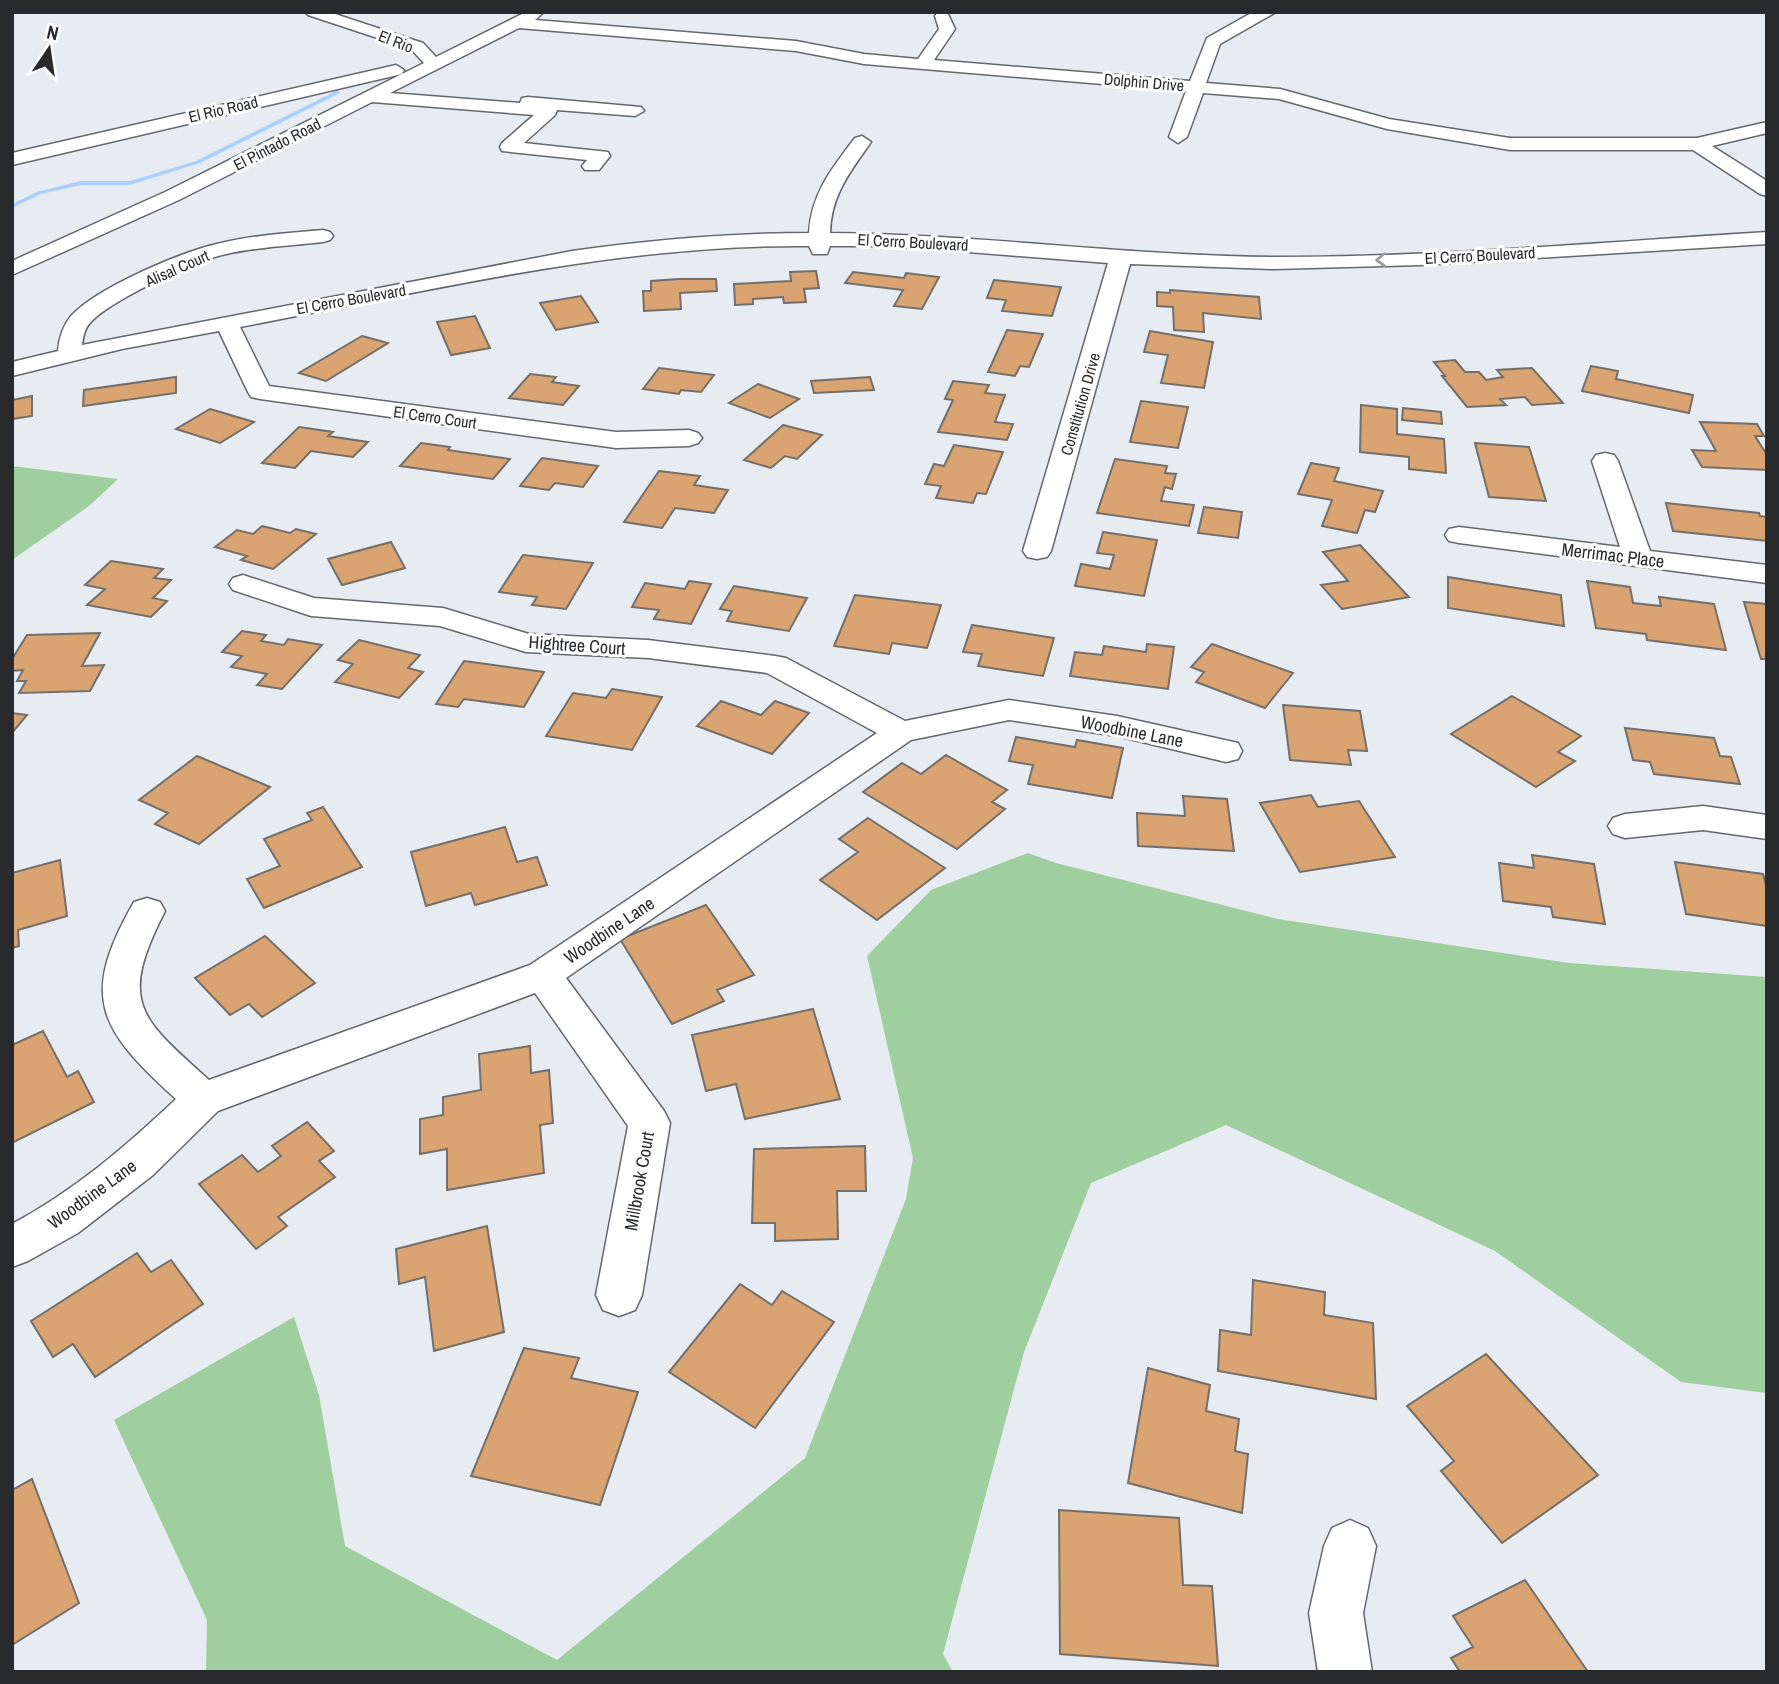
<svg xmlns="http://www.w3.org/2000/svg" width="1779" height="1684" viewBox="0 0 1779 1684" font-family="'Archivo Narrow',sans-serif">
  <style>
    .green { fill: #9fcf9f }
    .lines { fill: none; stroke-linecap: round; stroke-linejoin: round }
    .stream { fill: #abcffb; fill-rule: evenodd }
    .building { fill: #d9a471; stroke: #746f6a; stroke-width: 2 }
    .minor-casing { stroke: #64676d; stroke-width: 3 }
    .minor { fill: #fff; fill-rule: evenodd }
    .oneway { stroke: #9e9fa0 }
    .labels { text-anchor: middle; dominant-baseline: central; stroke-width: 6; stroke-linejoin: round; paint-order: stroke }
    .far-street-label { font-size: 16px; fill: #282a2c; stroke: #fff }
    .street-label { font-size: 18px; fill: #282a2c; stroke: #fff }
  </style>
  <rect width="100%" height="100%" fill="#e7ebf2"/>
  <g class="green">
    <polygon points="12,466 118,479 89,506 12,560"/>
    <polygon points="1028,853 1056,863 1278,919 1569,963 1767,977 1767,1393 1681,1382 1495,1251 1226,1125 1091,1183 1024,1352 943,1654 953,1672 206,1672 207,1620 114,1420 294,1317 319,1395 345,1546 557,1660 805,1458 906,1199 913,1158 867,956 931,890"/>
  </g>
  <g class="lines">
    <polygon class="stream" points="338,90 340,93 200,163 130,185 81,185 41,194 12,208 12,204 37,192 81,181 130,181 196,161"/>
  </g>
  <g class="building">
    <polygon points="816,271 819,288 804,289 806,302 784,303 783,297 753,299 753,304 735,305 734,284 791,281 790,272"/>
    <polygon points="853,272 904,278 906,273 939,277 922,309 894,306 903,290 845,283"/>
    <polygon points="679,279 716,279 717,291 680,293 681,309 644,311 643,291 651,291 651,281"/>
    <polygon points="994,280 1061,287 1052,316 1002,311 1006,300 987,298"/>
    <polygon points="1170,290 1259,297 1261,319 1203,313 1204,332 1174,330 1173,307 1157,306 1157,292 1170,293"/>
    <polygon points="581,296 598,322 556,330 540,303"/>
    <polygon points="475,316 490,348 451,355 437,322"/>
    <polygon points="1007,330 1043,334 1029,367 1020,366 1015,376 988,372"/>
    <polygon points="1150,331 1213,342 1204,388 1161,383 1168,355 1144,352"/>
    <polygon points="362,336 388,343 326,381 299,373"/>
    <polygon points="1455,360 1465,372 1479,372 1486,380 1503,377 1497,370 1532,368 1563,403 1532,405 1525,397 1500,399 1506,405 1467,407 1442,376 1445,376 1434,362"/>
    <polygon points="1591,366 1618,371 1616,379 1693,395 1689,413 1582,391"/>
    <polygon points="659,368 714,375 701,392 681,390 679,394 643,389"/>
    <polygon points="530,374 556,377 552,382 579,386 563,405 509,398"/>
    <polygon points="176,377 176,393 83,406 84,390"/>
    <polygon points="870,377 874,390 814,393 811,381"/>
    <polygon points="953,381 989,385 985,393 1005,395 995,422 1013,424 1007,440 938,432 953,400 945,399"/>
    <polygon points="758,384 799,399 770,418 729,403"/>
    <polygon points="32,396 32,416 12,419 12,400"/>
    <polygon points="1141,401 1188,407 1178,448 1130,442"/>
    <polygon points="1361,405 1397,409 1397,434 1444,439 1446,473 1409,469 1409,457 1360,452"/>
    <polygon points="1403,408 1441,412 1442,424 1402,420"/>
    <polygon points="210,409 254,422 220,443 176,429"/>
    <polygon points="1700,422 1757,424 1764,436 1755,436 1767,455 1767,470 1702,467 1692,450 1716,451"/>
    <polygon points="783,425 822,435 797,459 785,456 771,468 744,460"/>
    <polygon points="299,427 333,432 328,436 368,442 353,457 311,451 295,468 262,463"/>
    <polygon points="421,443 450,447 448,450 510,459 493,479 400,466"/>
    <polygon points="1475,443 1529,447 1546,501 1489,497"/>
    <polygon points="954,445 1003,452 986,494 977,493 973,503 936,498 941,486 925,484 934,464 944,466"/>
    <polygon points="542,458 598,466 583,487 555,483 549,490 520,486"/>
    <polygon points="1115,459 1167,466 1165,473 1176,474 1172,489 1165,487 1161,501 1194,505 1189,526 1097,513"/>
    <polygon points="1311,463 1339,468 1334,481 1383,491 1375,512 1365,510 1357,533 1322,526 1332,500 1298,494"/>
    <polygon points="659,471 700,476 694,485 728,490 714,513 675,508 662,528 624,522"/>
    <polygon points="1666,503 1759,513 1760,516 1767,517 1767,541 1673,531"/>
    <polygon points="1204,507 1242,512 1238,538 1198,533"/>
    <polygon points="262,526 290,533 296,529 316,534 273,569 241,560 247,556 215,547 237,530 253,534"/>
    <polygon points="1103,532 1157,540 1144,596 1075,586 1081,564 1110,569 1114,555 1097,553"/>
    <polygon points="391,542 405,568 342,585 328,559"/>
    <polygon points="1360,545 1409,597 1342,609 1321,585 1348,581 1323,552"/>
    <polygon points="523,555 593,563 566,609 532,605 537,597 499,592"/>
    <polygon points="111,561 163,569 154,578 171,580 153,598 167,601 151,617 87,605 105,589 85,585"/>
    <polygon points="1448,577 1561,595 1564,626 1448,608"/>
    <polygon points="689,581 711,584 691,624 654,619 659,610 632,607 645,583 685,589"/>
    <polygon points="1587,581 1630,587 1633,603 1661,606 1659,597 1714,604 1726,650 1647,640 1646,634 1596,628"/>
    <polygon points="734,586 807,598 789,631 727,621 732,611 720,609"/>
    <polygon points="855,595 941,605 927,648 892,643 889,654 834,646"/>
    <polygon points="1744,602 1767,604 1767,659 1761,659"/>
    <polygon points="972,625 1054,638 1043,676 978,666 982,654 963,652"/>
    <polygon points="242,631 266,635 261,641 284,645 288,639 322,645 282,689 257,685 267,674 231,667 242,656 222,652"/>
    <polygon points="100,633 82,666 104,665 90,691 19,693 26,681 17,681 23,670 12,671 12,659 27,635"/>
    <polygon points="359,640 420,655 408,668 423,672 399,698 335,682 353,664 338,660"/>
    <polygon points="1147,644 1174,647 1168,689 1070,676 1075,652 1102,655 1104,646 1146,652"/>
    <polygon points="1212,644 1293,673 1265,708 1196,682 1204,672 1191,667"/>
    <polygon points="464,661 544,672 524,707 464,699 458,707 436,704"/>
    <polygon points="612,689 662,697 632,750 546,736 573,693 606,698"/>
    <polygon points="1512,696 1581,736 1558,752 1575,761 1536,787 1451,734"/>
    <polygon points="721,701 761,715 775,701 809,713 772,754 697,726"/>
    <polygon points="1283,705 1360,711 1367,751 1348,750 1351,765 1290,760"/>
    <polygon points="12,713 27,715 12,733"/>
    <polygon points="1625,728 1714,738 1720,756 1731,757 1740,784 1654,774 1650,762 1633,760"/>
    <polygon points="1016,737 1075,747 1077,740 1123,748 1112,798 1028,784 1033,765 1009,761"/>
    <polygon points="946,755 1007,790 992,802 1005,809 957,849 863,792 902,763 921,774"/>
    <polygon points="197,756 270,787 199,844 155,824 168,813 139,800"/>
    <polygon points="1311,795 1318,807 1359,801 1395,857 1300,872 1260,803"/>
    <polygon points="1183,796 1227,799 1234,851 1138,846 1137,813 1185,816"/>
    <polygon points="323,807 362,867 264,908 247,879 280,866 264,839 312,820 307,813"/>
    <polygon points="868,818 945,868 877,920 820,880 858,852 839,839"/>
    <polygon points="505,827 517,862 537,857 547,885 475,905 471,893 426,906 411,852"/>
    <polygon points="1532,855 1594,864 1605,924 1553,917 1551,907 1503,901 1499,863 1534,868"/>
    <polygon points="60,860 67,916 18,930 19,946 12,948 12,873"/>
    <polygon points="1675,862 1763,874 1767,889 1767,926 1686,914"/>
    <polygon points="706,905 754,975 717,990 724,1001 672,1024 620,939"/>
    <polygon points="265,936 315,983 262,1017 249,1004 230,1015 195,978"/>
    <polygon points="813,1009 840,1099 745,1119 736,1084 706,1091 692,1035"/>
    <polygon points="43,1031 67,1077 78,1071 94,1102 12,1143 12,1045"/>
    <polygon points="530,1046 531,1073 549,1070 553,1123 540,1125 544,1173 447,1190 447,1149 420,1154 420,1119 443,1115 443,1097 481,1090 479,1054"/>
    <polygon points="307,1122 334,1151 319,1161 335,1177 278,1217 287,1226 256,1249 199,1184 242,1155 258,1172 281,1156 272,1146"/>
    <polygon points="865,1146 866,1191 837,1191 838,1239 775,1241 775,1223 752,1223 754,1149"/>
    <polygon points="487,1226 504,1332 434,1351 425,1277 399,1284 396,1249"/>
    <polygon points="137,1253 151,1272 171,1260 203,1304 95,1377 73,1344 53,1357 31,1321"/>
    <polygon points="1253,1280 1325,1292 1324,1315 1373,1323 1376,1399 1218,1371 1220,1330 1251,1335"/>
    <polygon points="740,1284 772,1305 782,1291 834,1322 755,1428 669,1372"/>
    <polygon points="524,1348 579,1358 571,1378 638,1392 600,1505 471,1476"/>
    <polygon points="1486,1354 1598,1475 1502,1543 1441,1471 1454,1461 1407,1406"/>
    <polygon points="1148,1368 1210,1385 1206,1411 1239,1419 1235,1451 1248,1454 1242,1513 1128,1483"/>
    <polygon points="32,1479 79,1603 12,1645 12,1490"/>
    <polygon points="1059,1510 1179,1518 1183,1585 1212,1586 1218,1666 1060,1654"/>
    <polygon points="1525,1580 1588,1672 1460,1672 1451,1658 1473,1647 1453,1616"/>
  </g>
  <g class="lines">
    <g class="minor-casing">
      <g id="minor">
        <polygon points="305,12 329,12 423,43 436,57 526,12 544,12 535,20 796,41 864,54 918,59 939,29 935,16 937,13 947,12 955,29 934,60 1190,81 1207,38 1253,12 1276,12 1220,44 1206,83 1280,89 1389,119 1510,138 1697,138 1767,122 1767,133 1712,146 1767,181 1767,196 1760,194 1693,150 1510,150 1387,129 1279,99 1203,93 1187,137 1178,143 1169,137 1186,91 864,64 796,51 519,28 390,93 520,103 522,98 528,97 641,107 644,111 635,116 557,110 555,115 524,143 608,152 610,156 599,170 585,170 582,166 587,160 502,151 500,147 502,143 534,115 372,102 179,200 12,275 12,261 165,192 424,63 411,49 308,15"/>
        <polygon points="396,65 404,70 402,74 12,165 12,153"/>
        <path d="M862,136L871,142C850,172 831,195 830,233C978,234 1126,256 1275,257C1439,257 1603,242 1767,232V244L1421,265L1274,269L1130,264L1051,551L1047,557L1037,559L1027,557L1023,551L1108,263L892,246H830L827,254H813L809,246C617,244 428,291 240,327L269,386L616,432L689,430L698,433L702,438L698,443L689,446L616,448L260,399L251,397L248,392L219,331L122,349L12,376V362L58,351C59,338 63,326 71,316C98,287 183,251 221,243C255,235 289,233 323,230L330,232L333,236L330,240L323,242C289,246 255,247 222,255C192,262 107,302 89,324C84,330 83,338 82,345L572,251C651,240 729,233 809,233C811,194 832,168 855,138Z"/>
        <polygon points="1605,453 1614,455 1618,461 1650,551 1767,565 1767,583 1459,543 1449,541 1445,535 1449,529 1459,527 1620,547 1592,461 1596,455"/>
        <path d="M243,575L314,598L443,608L529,634L648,640L775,656L786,658L905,721L1009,700L1117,716L1238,743L1242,751L1238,759L1226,762L1117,736L1009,720L911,740L566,978L664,1111L670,1123L642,1295L635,1310L619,1316L603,1310L596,1295L628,1126L535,993L218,1111L153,1175L78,1233L28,1261L12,1267V1224C74,1191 125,1147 176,1099C99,1029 79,998 134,902L147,898L160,902L165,911C118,1003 139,1017 209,1080L530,965L877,733L767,673L648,658L526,652L440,626L311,616L233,590L229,584L233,578Z"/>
        <polygon points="1703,806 1767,815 1767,839 1703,830 1625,838 1613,834 1608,826 1613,818 1625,814"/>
        <polygon points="1350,1520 1368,1528 1376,1546 1363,1613 1372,1672 1318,1672 1309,1613 1324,1546 1332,1528"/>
      </g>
    </g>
    <use href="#minor" class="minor"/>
  </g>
  <defs><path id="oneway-chevron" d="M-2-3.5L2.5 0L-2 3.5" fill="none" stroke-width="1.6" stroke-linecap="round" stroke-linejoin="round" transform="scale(1.75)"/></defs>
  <use class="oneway" href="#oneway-chevron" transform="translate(1381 260) rotate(178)"/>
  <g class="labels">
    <g class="far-street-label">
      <text transform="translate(396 41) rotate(21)">El Rio</text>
      <text transform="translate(1144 82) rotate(5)">Dolphin Drive</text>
      <text transform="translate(223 109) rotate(-13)">El Rio Road</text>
      <text transform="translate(277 144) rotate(-27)">El Pintado Road</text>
      <text transform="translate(913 242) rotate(3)">El Cerro Boulevard</text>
      <text transform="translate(1480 255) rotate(-3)">El Cerro Boulevard</text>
      <text transform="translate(177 268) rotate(-24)">Alisal Court</text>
      <text transform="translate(351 299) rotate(-10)">El Cerro Boulevard</text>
      <text transform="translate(1080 404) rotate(-74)">Constitution Drive</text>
      <text transform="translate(435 417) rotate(8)">El Cerro Court</text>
    </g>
    <g class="street-label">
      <text transform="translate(1613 555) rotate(7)">Merrimac Place</text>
      <text transform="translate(577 645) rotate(4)">Hightree Court</text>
      <text transform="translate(1132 731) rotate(11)">Woodbine Lane</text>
      <text transform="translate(609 930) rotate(-34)">Woodbine Lane</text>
      <text transform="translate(639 1181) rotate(-80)">Millbrook Court</text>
      <text transform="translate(92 1194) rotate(-36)">Woodbine Lane</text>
    </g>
  </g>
  <rect width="1779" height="1684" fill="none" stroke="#282a2c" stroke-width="28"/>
  <g transform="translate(49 49) rotate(13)" stroke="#ffffff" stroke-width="5" paint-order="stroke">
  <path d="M0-5L12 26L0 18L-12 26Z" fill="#282a2c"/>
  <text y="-10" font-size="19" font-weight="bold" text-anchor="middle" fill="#282a2c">N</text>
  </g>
</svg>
